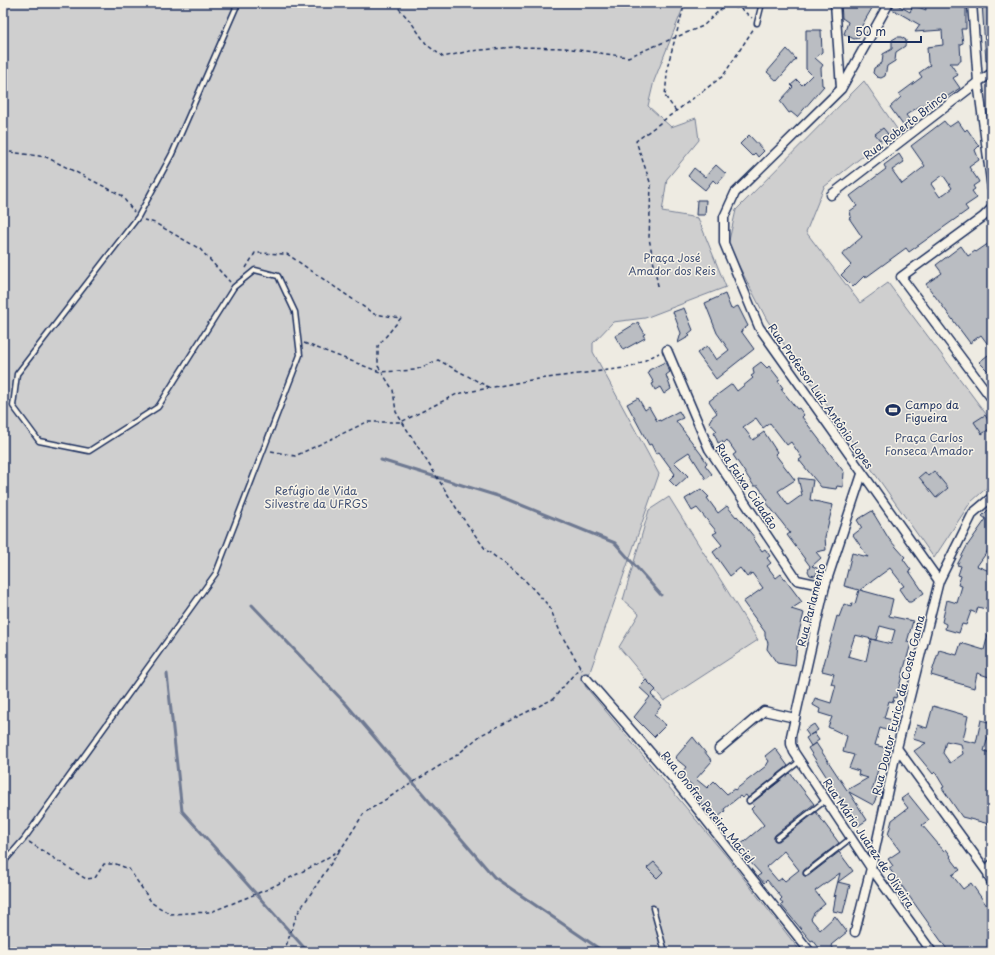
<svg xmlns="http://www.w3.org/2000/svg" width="995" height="955" viewBox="0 0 995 955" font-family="'Playpen Sans',sans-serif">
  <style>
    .green { fill: #cfcfcf; stroke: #757f96 }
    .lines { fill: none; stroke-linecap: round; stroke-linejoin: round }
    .stream { stroke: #6e7992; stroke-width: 3 }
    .building { fill: #babdc2; stroke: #1b2f5e; fill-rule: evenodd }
    .lane-casing { stroke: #1b2f5e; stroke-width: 7 }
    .street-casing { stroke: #1b2f5e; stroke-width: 11 }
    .secondary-casing { stroke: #1b2f5e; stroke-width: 14 }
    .path { stroke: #1b2f5e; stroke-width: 1.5; stroke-dasharray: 4 3; stroke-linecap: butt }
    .lane { stroke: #f7f3e8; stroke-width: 4 }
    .street { stroke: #f7f3e8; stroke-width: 8 }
    .secondary { stroke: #f7f3e8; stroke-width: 11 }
    .labels { text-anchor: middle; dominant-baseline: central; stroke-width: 3; stroke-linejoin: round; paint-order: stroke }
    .street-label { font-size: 11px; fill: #1b2f5e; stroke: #f7f3e8 }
    .park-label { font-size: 11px; fill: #3f4f75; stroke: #f7f3e8 }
    .poi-label { font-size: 11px; fill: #1b2f5e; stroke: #f7f3e8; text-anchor: start }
  </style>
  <rect width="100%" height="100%" fill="#eeebe2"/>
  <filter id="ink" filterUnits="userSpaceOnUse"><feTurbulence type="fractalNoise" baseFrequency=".025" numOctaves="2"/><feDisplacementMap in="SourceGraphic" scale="8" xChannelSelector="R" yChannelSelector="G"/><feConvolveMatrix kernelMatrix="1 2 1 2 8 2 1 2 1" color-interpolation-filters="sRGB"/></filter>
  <g filter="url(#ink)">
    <g class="green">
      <polygon points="3,3 685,3 654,81 648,106 671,127 696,118 699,140 667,179 662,212 698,218 726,287 645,318 613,322 593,343 593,352 659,474 585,686 727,857 801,952 3,952"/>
      <polygon points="864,81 897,129 824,187 806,232 860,303 888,283 992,422 992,483 970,503 934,558 767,320 728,245 736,210"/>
      <polygon points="669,497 758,640 664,701 619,647 639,614 623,600 649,510"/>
    </g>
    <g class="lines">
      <g class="stream">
        <polyline points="381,460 504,498 615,543 661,595"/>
        <polyline points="252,605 346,704 494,877 604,952"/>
        <polyline points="167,674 182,811 308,952"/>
      </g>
    </g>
    <g class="building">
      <polygon points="841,3 875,3 861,27 860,31 862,32 858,38 854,39 844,34 848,22 842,18"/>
      <polygon points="894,3 910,12 913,5 926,10 925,3 966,3 966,29 961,29 963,43 960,44 961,61 959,61 959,63 950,63 958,75 953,78 960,88 927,110 923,104 906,115 912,123 905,128 890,107 901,97 899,94 922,77 919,73 930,65 928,62 927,47 943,45 942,30 915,32 920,25 892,9"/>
      <polygon points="982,3 992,3 992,61 986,61"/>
      <polygon points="806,30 821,30 822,52 815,58 823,65 821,68 822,85 824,86 797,117 791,112 789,113 780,101 793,87 791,85 797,80 802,85 812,75 806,69"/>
      <polygon points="897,37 901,37 906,40 905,46 896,52 895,61 887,66 885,76 881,78 877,77 873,73 874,68 882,63 883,54 892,49 892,40"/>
      <polygon points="787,49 796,59 777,81 767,72"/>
      <path d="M944,121L949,127L958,121L965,131L967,129L979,146L975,150L979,160L969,167L978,180L979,182L973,186L975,189L972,191L977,198L965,206L968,210L909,252L906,248L865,278L864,276L853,287L841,275L851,265L842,255L843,253L862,237L849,218L851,217L850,211L857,206L850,196L886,169L884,165L899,154L904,162L892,170L902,184L925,166L911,146ZM943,175L952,188L940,197L931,184Z"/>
      <polygon points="883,128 888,134 880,140 875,134"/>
      <polygon points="749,135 764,151 758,157 755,153 752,156 740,144"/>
      <polygon points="716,165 726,174 717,184 713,180 705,190 688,176 694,168 705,177"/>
      <polygon points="697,200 706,200 705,215 696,215"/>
      <polygon points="992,241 992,350 981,335 970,343 926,284 942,273 936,265 961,246 968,256 975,251 976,252"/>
      <polygon points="725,294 731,309 738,306 748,326 741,331 754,349 716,379 697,353 707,346 716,360 729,350 717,333 705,303"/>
      <polygon points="684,308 693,330 688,334 690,336 678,343 681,333 673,312"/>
      <polygon points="638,322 645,334 643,335 645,338 623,350 615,336"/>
      <polygon points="992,352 992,375 979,362"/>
      <polygon points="665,362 670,372 666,375 671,389 664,394 660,387 655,390 652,384 654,383 648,373 649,370"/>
      <polygon points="761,362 767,368 769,366 780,380 778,381 783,388 781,389 797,409 799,408 804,415 802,417 844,472 843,487 837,486 836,489 821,487 799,460 802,458 791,442 787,445 770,423 763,428 756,418 743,427 753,440 764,432 777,452 775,454 795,480 778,491 788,505 802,495 798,478 813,480 810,500 833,505 825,537 826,550 816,552 821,558 812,566 819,569 815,576 810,575 808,571 810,566 787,535 790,533 766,502 768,500 758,486 754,486 733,455 736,453 727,440 723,444 722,441 718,443 714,433 717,431 709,422 712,417 717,413 709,401 732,384 737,391 753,378 751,376 754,374 753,368"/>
      <polygon points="638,398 645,410 649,407 657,421 660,420 660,421 679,411 683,418 676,421 701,454 707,463 705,465 712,474 706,479 689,452 674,462 688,476 676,487 669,480 675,474 659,452 656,454 651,444 649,445 627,404"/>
      <polygon points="985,415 992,427 982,434 974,422"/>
      <polygon points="934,471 948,488 936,498 919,477 925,472 928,476"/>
      <polygon points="701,489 709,497 707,498 718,513 727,506 736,517 737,516 755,538 754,539 762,551 765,549 770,556 767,558 771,563 767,566 776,578 781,574 802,602 791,609 804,613 798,636 795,666 777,663 767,649 768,643 765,636 765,632 743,602 763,588 752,573 747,577 740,568 730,576 713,552 722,545 713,534 717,532 697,508 692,511 685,499"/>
      <polygon points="992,506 992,545 977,566 992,572 992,600 989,610 978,607 976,613 971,611 966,625 962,624 959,633 945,629 946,624 942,622 947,600 957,603 962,586 958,585 961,576 958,575 961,566 957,565 967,546 986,519 982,516"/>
      <path d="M872,511L889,539L905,557L903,559L911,570L909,571L924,593L911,602H908L899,589L904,586L890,568L860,590L893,599L889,616L913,621L907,642L911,643L896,698L894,697L893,702L889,701L884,718L897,721L894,733L880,728L875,745L890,749L887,764L880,762L872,791L878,794L873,805L849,792L867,820L858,826L808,748L816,743L847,790L868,778L858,775L859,771L849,768L854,755L843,752L847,736L828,727L832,717L819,713L820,709L813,705L815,698L831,703L836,685L831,684L834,674L822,671L837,616L839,617L844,604L851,607L852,603L855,604L859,590L844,586L852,553L868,557L853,535L862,528L857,520ZM880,626L895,630L891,644L871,639L866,661L848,656L855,635L876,640Z"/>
      <polygon points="989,631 992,632 992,678 977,673 974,688 931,675 939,650 957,655 961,643 984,650"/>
      <polygon points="646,680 656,690 651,695 662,705 654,715 666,725 654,737 634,717 650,697 639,687"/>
      <path d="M933,706L968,716L963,740L976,743L981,720L992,723V738L988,737L984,751L992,753V811L989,824L962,817L942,788L944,787L935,772L933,774L914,751L926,743L913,739L917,725L927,728ZM946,741L961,744L963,754L950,763L943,753Z"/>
      <polygon points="814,724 818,730 810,735 814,733 819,740 811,746 806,738 809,736 805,730"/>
      <polygon points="693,737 712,761 696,779 707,788 714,781 727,794 734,789 735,790 766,766 769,761 765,756 775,748 788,766 748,798 746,795 742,798 740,796 724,809 725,811 714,821 697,797 699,795 690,787 692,785 680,775 686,767 675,758"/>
      <path d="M790,773L814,804L775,835L774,840L779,841L816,812L839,843L804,870L803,875L808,876L839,852L853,871L838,882L850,885L843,913L833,911L836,895L834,897L840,873L815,891L825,904L814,913L811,919L820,930L835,916L847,932L831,945L836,952H822L813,940L811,941L781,905L783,904L780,900L782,898L767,880L764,883L758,876L761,874L740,851L742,850L739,846L764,825L751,809L754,806L752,803ZM784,851L799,870L785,881L782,878L778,881L766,867Z"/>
      <polygon points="908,794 929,820 922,825 944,851 946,849 951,856 950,857 960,870 952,875 963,889 971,883 992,913 992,952 949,952 889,868 893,866 888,859 900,851 888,835 892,820 908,808 901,799"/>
      <polygon points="654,862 663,872 657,878 647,868"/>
    </g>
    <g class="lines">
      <g class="lane-casing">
        <g id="lane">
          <polyline points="757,23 762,3"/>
          <polyline points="749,801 800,761"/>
          <polyline points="777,838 826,800"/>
          <polyline points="3,863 24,839 216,573 300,355 295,312 278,276 255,270 234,287 158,407 89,451 39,441 13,406 17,374 138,217 172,154 238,3"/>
          <polyline points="806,873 851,838"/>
          <polyline points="653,908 665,952"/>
        </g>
      </g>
      <g class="street-casing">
        <g id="street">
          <polyline points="835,3 841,88"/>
          <polyline points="889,3 841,89 735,193 724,217 724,243 759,327 939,581"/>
          <polyline points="972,3 978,82 992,189"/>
          <polyline points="831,195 978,82 992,73"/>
          <polyline points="992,208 983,217 901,277 992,399"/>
          <polyline points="667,350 709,449 797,580 825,586"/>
          <polyline points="862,474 825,586 791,736 791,744 794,752 871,868 932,952"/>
          <polyline points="586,678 676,782 810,952"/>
          <polyline points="897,748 990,876"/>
          <polyline points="719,749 764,711 795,718"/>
          <polyline points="855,932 871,868 897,748 939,581 973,513 992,497"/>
        </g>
      </g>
      <g class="secondary-casing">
        <polyline id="secondary" points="992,866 990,876 992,880"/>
      </g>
      <g class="path">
        <polyline points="394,3 411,22 427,45 443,57 470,51 515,47 565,48 628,57 703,26 725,5"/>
        <polyline points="720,3 741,9 752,18"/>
        <polyline points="676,111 665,96 668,64 685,3"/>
        <polyline points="3,151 46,157 121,195 134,212"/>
        <polyline points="144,220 155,223 200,249 230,282"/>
        <polyline points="246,268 255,253 287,254 374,314 401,318"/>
        <polyline points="658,286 649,238 651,185 636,141 723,76 754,28"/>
        <polyline points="401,318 378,346 378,366 393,390 396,412 462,517 486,550 519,574 549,606 562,636 582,670"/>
        <polyline points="304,343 380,372 415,370 438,360 490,388"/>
        <polyline points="271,451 295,456 367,422 401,422 457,394 531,380 632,367 659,353"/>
        <polyline points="29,842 86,879 95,878 104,864 116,864 129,869 152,903 170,914 211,912 268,889 319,863 341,849 364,813 457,755 481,735 553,699 580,667"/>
        <polyline points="284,952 297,914 340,850"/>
      </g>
      <use href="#lane" class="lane"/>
      <use href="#street" class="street"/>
      <use href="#secondary" class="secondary"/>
    </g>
  </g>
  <defs>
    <g id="stadium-bare" transform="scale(1.2)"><path d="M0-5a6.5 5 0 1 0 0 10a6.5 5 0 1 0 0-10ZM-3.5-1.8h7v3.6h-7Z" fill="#1b2f5e" stroke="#f7f3e8" stroke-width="2.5" paint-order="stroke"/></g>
  </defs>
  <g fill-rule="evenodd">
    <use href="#stadium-bare" x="893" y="410"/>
  </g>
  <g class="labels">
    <g class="street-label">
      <text transform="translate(905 125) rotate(-38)">Rua Roberto Brinco</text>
      <text transform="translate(821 396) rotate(55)">Rua Professor Luiz Antônio Lopes</text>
      <text transform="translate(747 486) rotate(56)">Rua Faixa Cidadão</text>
      <text transform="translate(811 605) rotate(-76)">Rua Parlamento</text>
      <text transform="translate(898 705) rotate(-76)">Rua Doutor Eurico da Costa Gama</text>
      <text transform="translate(708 807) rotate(51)">Rua Onofre Pereira Maciel</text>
      <text transform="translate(869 843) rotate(56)">Rua Mário Juarez de Oliveira</text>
    </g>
    <g class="park-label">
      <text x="672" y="257">Praça José<tspan x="672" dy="13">Amador dos Reis</tspan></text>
      <text x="929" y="437">Praça Carlos<tspan x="929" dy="13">Fonseca Amador</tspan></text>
      <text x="316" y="490">Refúgio de Vida<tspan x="316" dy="13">Silvestre da UFRGS</tspan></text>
    </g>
    <g class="poi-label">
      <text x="905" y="404">Campo da<tspan x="905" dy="13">Figueira</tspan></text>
    </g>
  </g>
  <rect width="995" height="955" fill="none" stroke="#f7f3e8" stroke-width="16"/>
  <rect x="8" y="8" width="979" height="939" fill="none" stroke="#1b2f5e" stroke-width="1.5" filter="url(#ink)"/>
  <path d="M849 36v6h72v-6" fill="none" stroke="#1b2f5e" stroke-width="2"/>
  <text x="855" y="36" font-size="12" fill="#1b2f5e" stroke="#f7f3e8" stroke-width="3" paint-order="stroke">50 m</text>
</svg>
